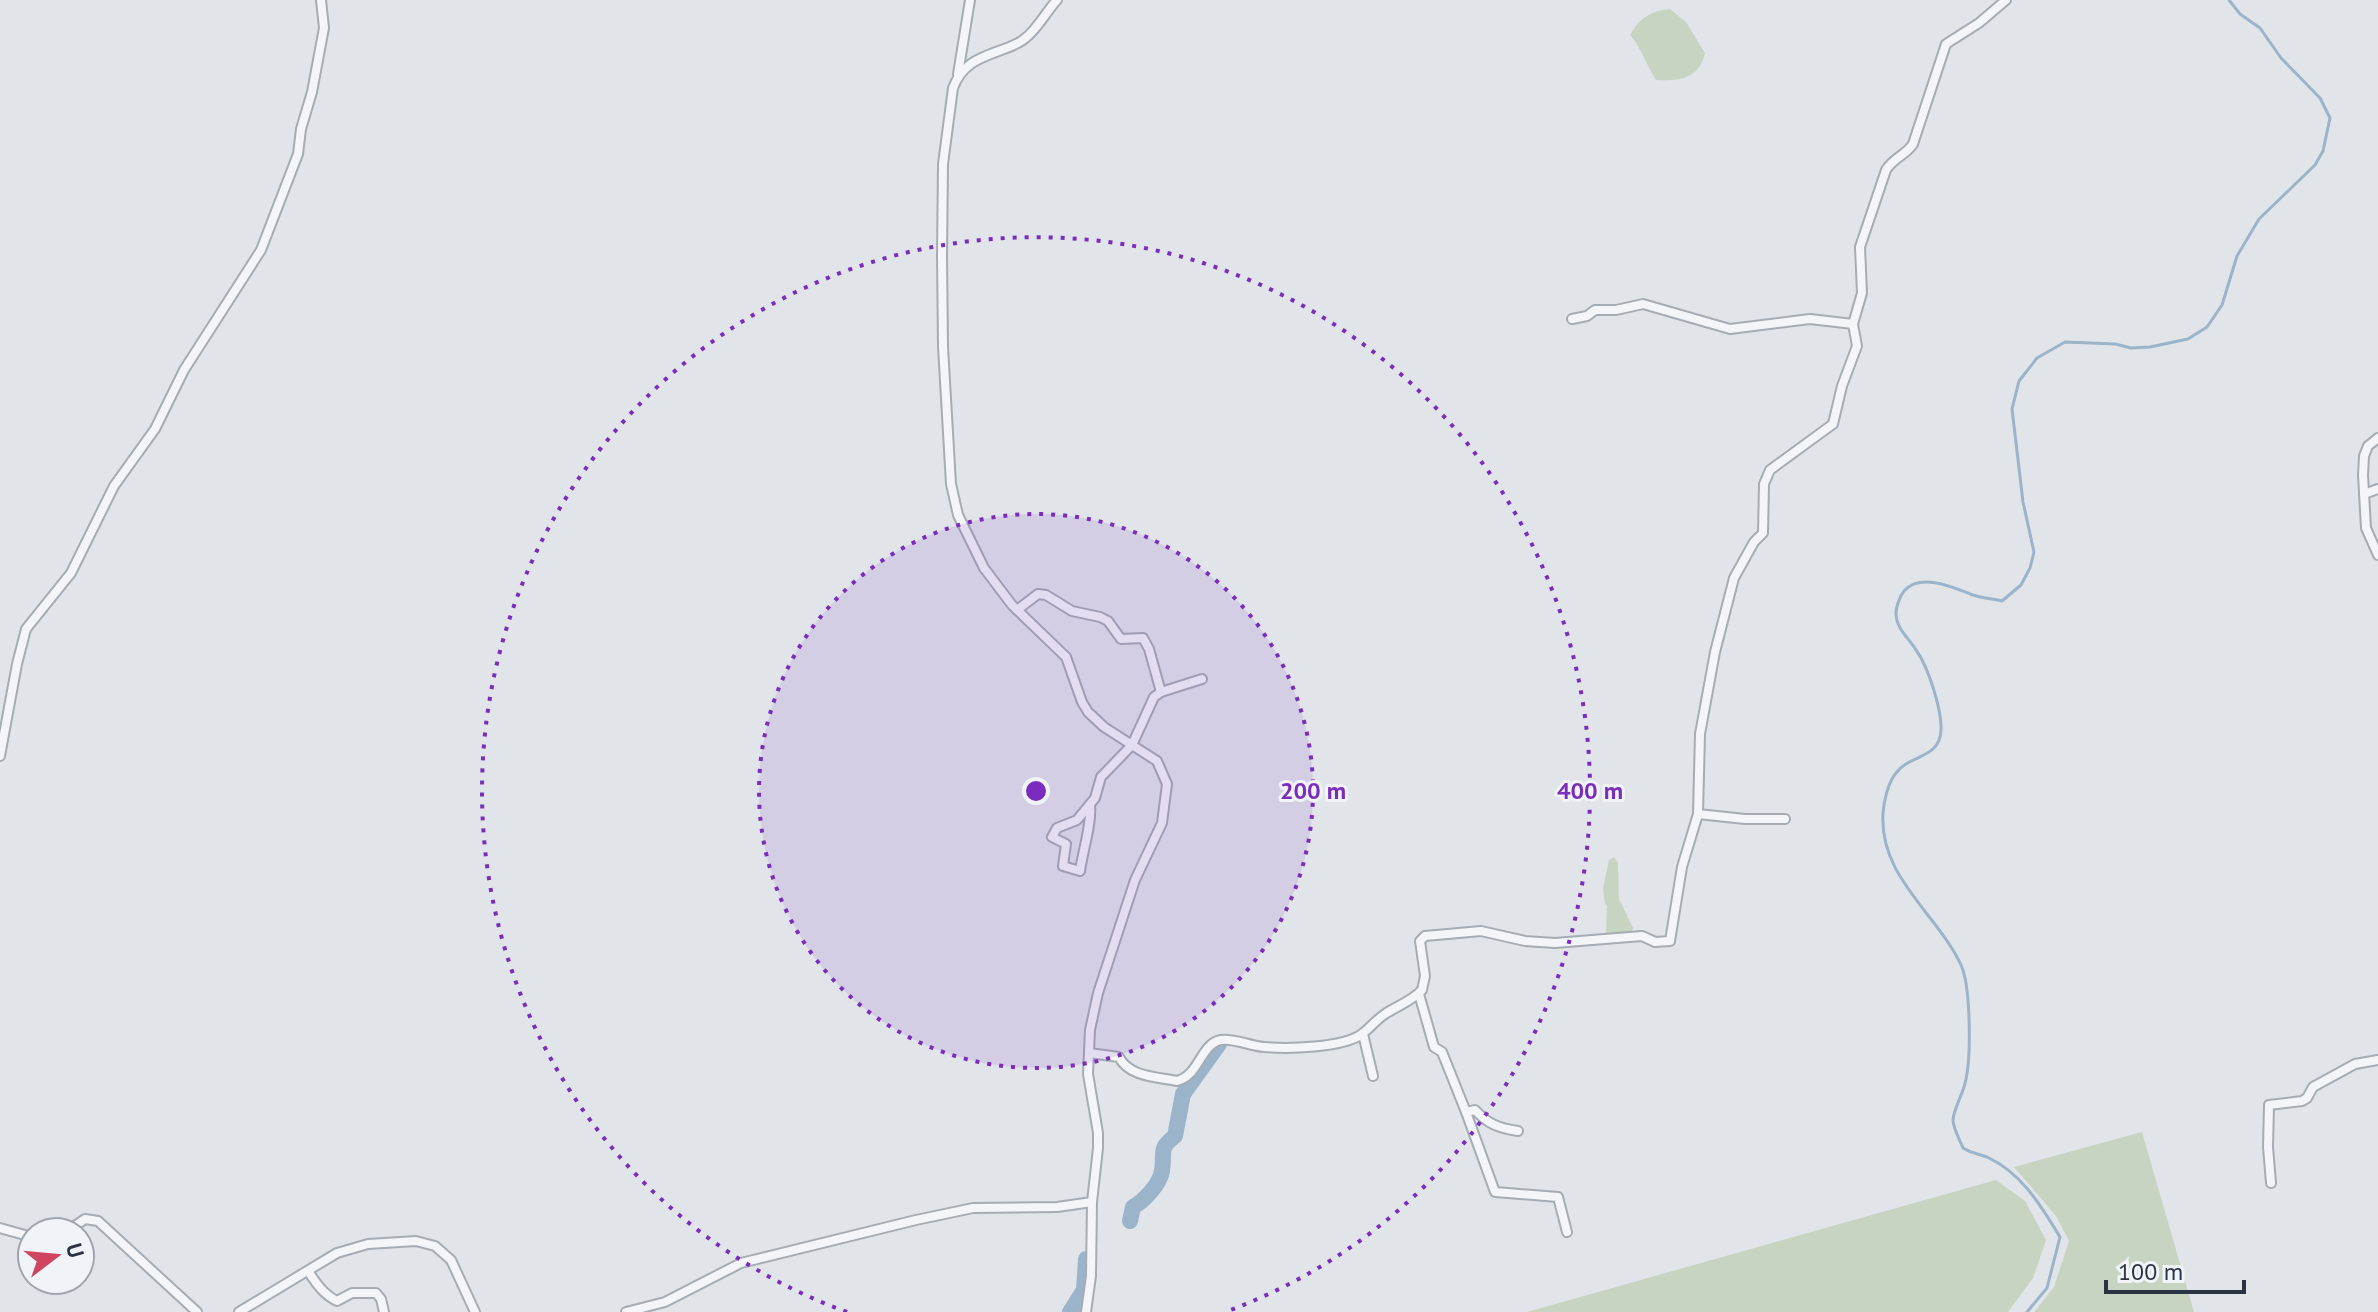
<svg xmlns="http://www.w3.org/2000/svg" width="2378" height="1312" viewBox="0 0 2378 1312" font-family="'PT Sans',sans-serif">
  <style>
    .green { fill: #c7d4c2 }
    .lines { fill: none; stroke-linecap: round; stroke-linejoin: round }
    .stream { stroke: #9bb4ca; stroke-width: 3 }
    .river { stroke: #9bb4ca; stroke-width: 16 }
    .minor-casing { stroke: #a6acb4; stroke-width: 12 }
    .minor { stroke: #f3f5f8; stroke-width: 8 }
    .ring { fill: none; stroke: #7b2cbf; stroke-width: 4; stroke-dasharray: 4 8 }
    .centre { fill: #7b2cbf; stroke: #f0f3f7; stroke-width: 4 }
    .ring-label { font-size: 24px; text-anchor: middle; font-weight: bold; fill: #7b2cbf; stroke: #f0f3f7; stroke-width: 6; stroke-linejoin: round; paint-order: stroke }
  </style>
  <rect width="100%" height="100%" fill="#e1e5ea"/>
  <g class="green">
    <path d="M1670,9L1686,22L1705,53C1699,79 1680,81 1656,80C1646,64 1642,49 1630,35C1640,18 1650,11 1670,9Z"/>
    <polygon points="1614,857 1618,863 1619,899 1633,928 1630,936 1606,935 1607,905 1605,904 1603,889 1609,860"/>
    <polygon points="2142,1132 2194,1312 2034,1312 2054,1287 2069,1241 2056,1216 2014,1167"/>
    <polygon points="1996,1180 2025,1201 2046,1240 2033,1278 2008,1312 1527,1312"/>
  </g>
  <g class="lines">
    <path class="stream" d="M2027,1312L2047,1288L2060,1237C2041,1206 2022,1173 1987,1157C1979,1154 1971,1153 1963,1148C1960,1140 1953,1128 1953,1120C1954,1107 1964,1093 1966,1079C1971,1056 1971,987 1961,965C1936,912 1879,877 1883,813C1884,800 1888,783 1896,773C1910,754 1940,759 1941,730C1942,710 1928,666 1916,650C1909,638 1896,629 1896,613C1896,607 1900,596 1904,591C1921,572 1955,588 1973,595C1982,598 1993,599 2002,601L2021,585L2030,568L2034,552L2023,502L2012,409L2019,381L2037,358L2065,342L2115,344L2131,348L2150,347L2188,339L2207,327L2222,305L2237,256L2259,219L2315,165L2323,151L2330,118L2320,98L2281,58L2260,28L2240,14L2229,0"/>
    <g class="river">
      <path d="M1130,1221L1133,1207C1144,1201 1160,1184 1162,1171C1165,1152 1158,1149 1175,1136L1183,1094L1219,1044"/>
      <polyline points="1070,1312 1084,1290 1086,1259"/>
    </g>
    <g class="minor-casing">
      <g id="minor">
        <path d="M1057,0C1045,13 1034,35 1018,43C992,56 965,56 953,88L943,164L942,256L943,347L951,484L958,515L984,568L1012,605L1066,657L1082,702L1088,712L1104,727L1157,761L1167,784L1162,823L1135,880L1098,993L1090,1030L1088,1074L1098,1133V1148L1092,1202L1091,1276L1086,1312"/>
        <polyline points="958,74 970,0"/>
        <polyline points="1572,319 1587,316 1595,310 1616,310 1643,304 1730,329 1810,319 1853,324"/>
        <polyline points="2378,438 2368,446 2364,456 2363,475 2366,528 2378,555"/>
        <polyline points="2364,494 2378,489"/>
        <polyline points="1017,610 1038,594 1046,595 1072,611 1100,617 1108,621 1121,639 1143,638 1149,649 1161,692"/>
        <polyline points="0,756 17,664 26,629 71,573 114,486 155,429 184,370 261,250 298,154 301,129 312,92 324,28 321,0"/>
        <path d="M1090,805C1092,823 1083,850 1080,871L1063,866L1066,844L1052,837L1057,828L1077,820L1095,798L1101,777L1132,745L1154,697L1161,692L1202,679"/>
        <polyline points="1698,814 1745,819 1785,819"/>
        <polyline points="1419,994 1434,1047 1442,1052 1466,1112"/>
        <polyline points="1363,1034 1373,1076"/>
        <path d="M1089,1053L1119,1057C1129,1077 1157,1077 1177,1081C1200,1075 1200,1044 1221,1040C1234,1038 1250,1046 1264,1047C1287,1049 1343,1048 1362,1034C1370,1028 1376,1020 1385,1014C1397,1006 1412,1001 1422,990L1425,976L1420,941L1425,936L1481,931L1525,941L1555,943L1642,936L1655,942L1670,941L1682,867L1698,814L1700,734L1715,652L1734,578L1754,542L1763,533L1764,484L1770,470L1833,424L1842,386L1857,346L1853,324L1862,293L1860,247L1886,170C1893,158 1906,155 1913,144L1946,44L1979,23L2006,0"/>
        <path d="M1518,1131C1498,1128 1488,1124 1475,1110L1466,1112L1495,1192L1558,1197L1567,1232"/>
        <polyline points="2271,1183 2268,1147 2269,1105 2302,1101 2307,1098 2313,1087 2355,1064 2378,1060"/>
        <polyline points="0,1228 32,1237"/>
        <polyline points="66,1232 85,1219 98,1221 197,1312"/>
        <path d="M308,1271C316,1283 323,1294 337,1301L352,1293H376L381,1299L384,1312"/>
        <polyline points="239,1312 337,1253 368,1244 416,1241 435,1246 451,1260 475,1312"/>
        <polyline points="626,1312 665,1302 741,1263 916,1220 973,1208 1057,1207 1092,1202"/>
      </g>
    </g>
    <use href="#minor" class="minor"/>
  </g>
  <circle cx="1036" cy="791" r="277" fill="#7b2cbf" fill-opacity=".12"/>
  <g class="ring">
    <circle cx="1036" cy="791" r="277"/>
    <path d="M847 1312A554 554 0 1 1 1225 1312"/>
  </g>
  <circle cx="1036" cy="791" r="12" class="centre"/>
  <g class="ring-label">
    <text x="1313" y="799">200 m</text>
    <text x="1590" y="799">400 m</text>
  </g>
  <g transform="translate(56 1256) rotate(74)"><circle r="38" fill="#f0f3f7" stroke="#a0a6ae" stroke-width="2"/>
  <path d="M0-6L14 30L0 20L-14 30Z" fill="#d0445f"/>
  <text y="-12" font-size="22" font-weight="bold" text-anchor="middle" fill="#293341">U</text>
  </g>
  <path d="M2106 1280v12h138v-12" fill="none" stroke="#293341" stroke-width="4"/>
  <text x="2118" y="1280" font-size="24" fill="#293341" stroke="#f0f3f7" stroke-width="6" paint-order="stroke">100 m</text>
</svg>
